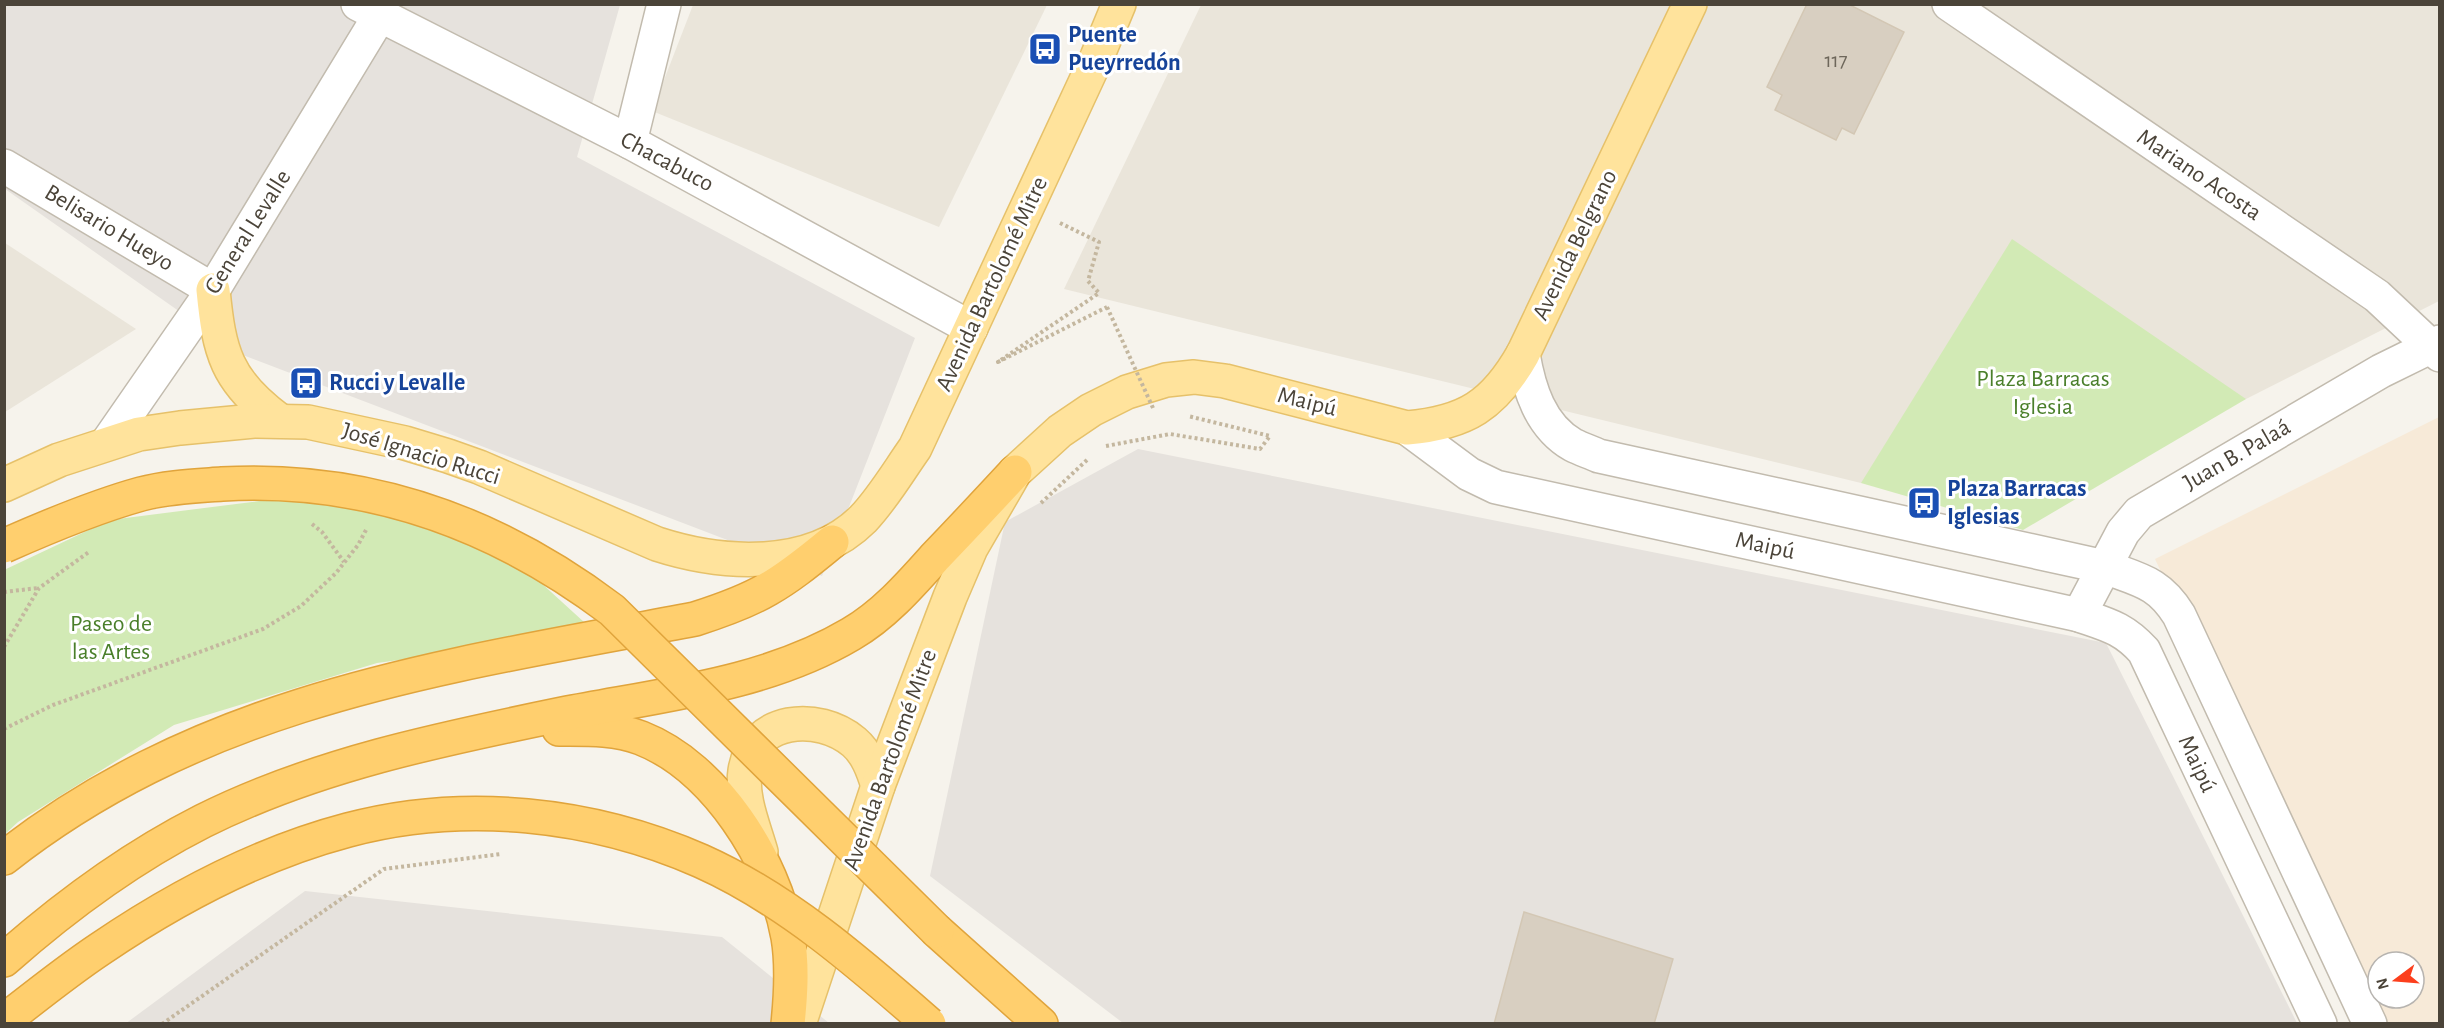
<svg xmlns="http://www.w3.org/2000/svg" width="2444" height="1028" viewBox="0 0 2444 1028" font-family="'Alegreya Sans',sans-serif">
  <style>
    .residential { fill: #eae5da }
    .commercial { fill: #f7ead8; fill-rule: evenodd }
    .industrial { fill: #e6e2dd }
    .green { fill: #d2eab5 }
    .building { fill: #d8cfc1; stroke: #d3c7b4; stroke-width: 1.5 }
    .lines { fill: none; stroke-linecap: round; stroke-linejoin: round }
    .minor-casing { stroke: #c2bbae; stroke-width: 36 }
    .tertiary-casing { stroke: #c2bbae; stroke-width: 36 }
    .primary-casing { stroke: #e6c16a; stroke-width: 36 }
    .motorway-casing { stroke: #e0a43c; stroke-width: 36 }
    .path { stroke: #c4b79f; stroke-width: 4; stroke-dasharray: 3 3; stroke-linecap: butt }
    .minor { stroke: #fff; stroke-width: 33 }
    .tertiary { stroke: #fff; stroke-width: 33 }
    .primary { stroke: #ffe39c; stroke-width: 33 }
    .motorway { stroke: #ffcf6e; stroke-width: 33 }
    .motorway-bridge-casing { stroke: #e0a43c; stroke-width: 36; stroke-linecap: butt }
    .path-bridge { stroke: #c4b79f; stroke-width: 4; stroke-dasharray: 3 3; stroke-linecap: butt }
    .motorway-bridge { stroke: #ffcf6e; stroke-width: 33 }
    .labels { text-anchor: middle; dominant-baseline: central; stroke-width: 6; stroke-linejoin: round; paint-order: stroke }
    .number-label { font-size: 21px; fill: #6e675b }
    .transit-label { font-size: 24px; font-weight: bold; fill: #164399; stroke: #fff; text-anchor: start }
    .street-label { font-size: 24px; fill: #4b4439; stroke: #fff }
    .park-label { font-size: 24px; fill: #4a7f2a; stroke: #fff }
  </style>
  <rect width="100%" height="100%" fill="#f6f3ec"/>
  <g class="residential">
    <polygon points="693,5 1047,5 939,227 652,111"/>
    <polygon points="1201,5 2439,5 2439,301 2246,399 1861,483 1064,289"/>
    <polygon points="5,243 136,329 5,412"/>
  </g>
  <path class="commercial" d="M2439,417V1023H2374L2155,559ZM2378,962H2414V998H2378Z"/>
  <g class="industrial">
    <polygon points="5,5 620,5 577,157 915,338 822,576 240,354 5,189"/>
    <polygon points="1138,449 2106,643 2297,1023 1123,1023 930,876 1005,522"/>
    <polygon points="305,891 722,937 829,1023 125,1024"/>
  </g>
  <g class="green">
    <polygon points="2012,239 2246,399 2023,530 1861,483"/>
    <polygon points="314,494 506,551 596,633 377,663 174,725 18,822 5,834 4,570 110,520"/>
  </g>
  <g class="building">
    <polygon points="1807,4 1848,4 1904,32 1854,134 1842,128 1836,140 1775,110 1782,95 1767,87"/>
    <polygon points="1524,912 1673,959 1654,1024 1494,1024"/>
  </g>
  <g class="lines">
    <g class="minor-casing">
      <g id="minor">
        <polyline points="358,4 630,142 971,328"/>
        <polyline points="1949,4 2377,296 2440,355"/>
        <polyline points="630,142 664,4"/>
        <polyline points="4,166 213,290"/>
        <polyline points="107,443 213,290 380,15"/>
        <polyline points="2079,615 2123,532 2139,513 2381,371 2440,342"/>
      </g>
    </g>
    <g class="tertiary-casing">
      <g id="tertiary">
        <path d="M1523,354C1529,389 1540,426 1573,445C1581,449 1590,452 1599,456L2105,567C2139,580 2159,582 2179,615L2370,1024"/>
        <path d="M1407,428L1469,474L1496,487L2079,615C2108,625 2123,628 2144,651L2320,1024"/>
      </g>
    </g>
    <g class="primary-casing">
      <g id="primary">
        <path d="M213,290C219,352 226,381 279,420"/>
        <path d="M4,485L59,460L139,434L180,428L254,421L308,422L405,443L448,456L479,467L657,544C722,565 811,571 863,519C883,498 898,472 915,448L1097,57L1119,4"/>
        <path d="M761,852C754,827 741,798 745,771C753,717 818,712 854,742C867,753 873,770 878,786"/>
        <path d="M799,1024L878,786L950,597L971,548L1015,472L1060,431L1091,410L1127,392L1166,380L1194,377L1225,381L1407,428C1466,423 1494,405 1523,354L1690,4"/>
      </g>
    </g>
    <g class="motorway-casing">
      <g id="motorway">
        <path d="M559,729C586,729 615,728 641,738C715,767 774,860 788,937C793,966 791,995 788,1024"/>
        <path d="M4,858C209,697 448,666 695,619C720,611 746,602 768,589C791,576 811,559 832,542"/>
        <polyline points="937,931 1041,1024"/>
        <path d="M4,960C65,906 130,858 203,821C315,765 441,739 563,714C660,695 765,685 851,634C884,615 911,584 936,556C963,528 989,500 1015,472"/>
      </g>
    </g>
    <g class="path">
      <polyline points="1060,223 1099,242 1088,281 1099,293 998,362 1107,307"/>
      <polyline points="1106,446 1170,434 1260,449 1270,436 1188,416"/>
      <polyline points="1041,503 1088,459"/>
      <polyline points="312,524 322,532 344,562"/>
      <polyline points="4,592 38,588"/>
      <polyline points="4,647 39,588 89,552"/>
      <polyline points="4,729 53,705 263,629 301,606 336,573 358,545 366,530"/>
      <polyline points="162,1024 384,869 501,854"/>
    </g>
    <use href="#minor" class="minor"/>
    <use href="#tertiary" class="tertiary"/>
    <use href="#primary" class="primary"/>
    <use href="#motorway" class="motorway"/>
    <g class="motorway-bridge-casing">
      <g id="motorway-bridge">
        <path d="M4,546C49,526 94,507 141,494C167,487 195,486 222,484C368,476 497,523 612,610L937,931"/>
        <path d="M4,1021C36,996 67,971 100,949C175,898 261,853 348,830C464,799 592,813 701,861C786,899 859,963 929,1024"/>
      </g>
    </g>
    <polyline class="path-bridge" points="1107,307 1153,408"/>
    <use href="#motorway-bridge" class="motorway-bridge"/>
  </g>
  <defs>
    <g id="bus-square" transform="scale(1.725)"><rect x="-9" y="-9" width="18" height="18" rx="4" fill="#1a4fb4" stroke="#fff"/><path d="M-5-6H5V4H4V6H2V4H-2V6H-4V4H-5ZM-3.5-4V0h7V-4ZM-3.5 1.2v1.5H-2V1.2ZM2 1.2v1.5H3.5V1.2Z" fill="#fff"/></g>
  </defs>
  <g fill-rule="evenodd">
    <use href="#bus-square" x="1045" y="49"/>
    <use href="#bus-square" x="306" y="383"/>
    <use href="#bus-square" x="1924" y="503"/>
  </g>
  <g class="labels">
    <g class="number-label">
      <text x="1836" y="60">117</text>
    </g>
    <g class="transit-label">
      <text x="1068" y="35">Puente<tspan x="1068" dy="28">Pueyrredón</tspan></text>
      <text x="329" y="383">Rucci y Levalle</text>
      <text x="1947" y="489">Plaza Barracas<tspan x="1947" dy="28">Iglesias</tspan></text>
    </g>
    <g class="street-label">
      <text transform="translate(667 162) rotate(28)">Chacabuco</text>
      <text transform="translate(2199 175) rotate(34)">Mariano Acosta</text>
      <text transform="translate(109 228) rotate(31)">Belisario Hueyo</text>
      <text transform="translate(248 232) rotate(-58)">General Levalle</text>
      <text transform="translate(1575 245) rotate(-64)">Avenida Belgrano</text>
      <text transform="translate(992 284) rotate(-65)">Avenida Bartolomé Mitre</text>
      <text transform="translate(1307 402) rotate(14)">Maipú</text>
      <text transform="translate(421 454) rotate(17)">José Ignacio Rucci</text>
      <text transform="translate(2237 455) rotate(-30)">Juan B. Palaá</text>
      <text transform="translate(1765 546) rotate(12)">Maipú</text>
      <text transform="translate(890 760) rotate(-70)">Avenida Bartolomé Mitre</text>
      <text transform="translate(2197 764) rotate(65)">Maipú</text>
    </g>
    <g class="park-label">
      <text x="2043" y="379">Plaza Barracas<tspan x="2043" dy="28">Iglesia</tspan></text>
      <text x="111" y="624">Paseo de<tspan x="111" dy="28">las Artes</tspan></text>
    </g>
  </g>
  <rect width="2444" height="1028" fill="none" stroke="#4b4439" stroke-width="12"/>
  <g transform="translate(2396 980) rotate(254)"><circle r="28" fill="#ffffff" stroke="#b7b4b0" stroke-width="1.5"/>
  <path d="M0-4.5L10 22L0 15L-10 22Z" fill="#fc3f1d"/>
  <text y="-9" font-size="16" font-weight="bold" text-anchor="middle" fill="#4b4439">N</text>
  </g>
</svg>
